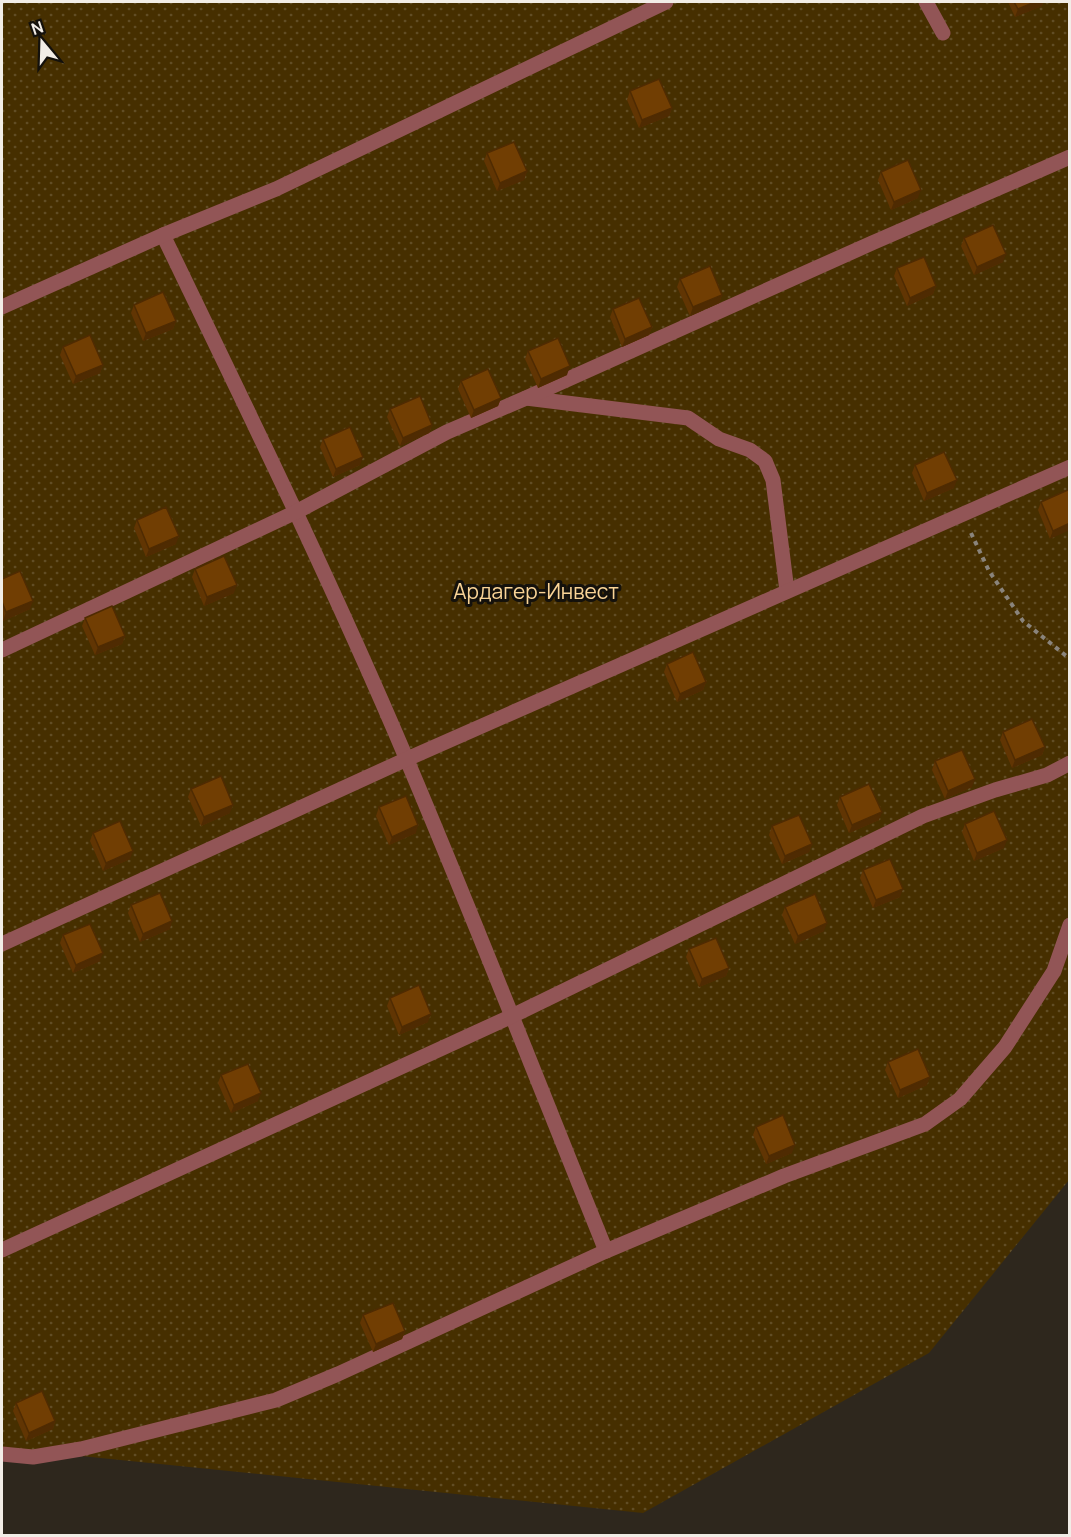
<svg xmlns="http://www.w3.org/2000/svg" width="1071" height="1537" viewBox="0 0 1071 1537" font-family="Manrope,sans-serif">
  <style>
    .grass { fill: url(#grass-dots) }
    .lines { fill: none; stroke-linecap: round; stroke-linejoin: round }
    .path { stroke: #8a847c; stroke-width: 4; stroke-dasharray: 4.5 4.5; stroke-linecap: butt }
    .street { stroke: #925556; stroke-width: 15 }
    .wall { fill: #613503 }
    .shaded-wall { fill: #4f2b02 }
    .building { fill: #713e03; stroke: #4f2b02; stroke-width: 1.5 }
    .labels { text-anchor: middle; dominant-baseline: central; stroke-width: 6; stroke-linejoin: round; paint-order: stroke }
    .park-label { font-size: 21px; fill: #fad496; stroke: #14110c }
  </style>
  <defs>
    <pattern id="grass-dots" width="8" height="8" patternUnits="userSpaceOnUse" patternTransform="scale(1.5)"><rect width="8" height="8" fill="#462f00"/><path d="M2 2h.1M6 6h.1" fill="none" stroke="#614d25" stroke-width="1.8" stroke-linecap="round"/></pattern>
  </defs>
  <rect width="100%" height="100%" fill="#2e271d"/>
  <polygon class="grass" points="2,2 1069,2 1069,1180 929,1353 643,1513 2,1448"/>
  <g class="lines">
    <polyline class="path" points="971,533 989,571 1023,621 1070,659"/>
    <g class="street">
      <polyline points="926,2 943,33"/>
      <path d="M163,235C247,409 332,583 407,760C476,923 540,1087 606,1251"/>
      <polyline points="2,307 163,235 276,189 666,2"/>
      <polyline points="526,398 688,418 719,439 750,450 765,461 773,480 787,591"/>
      <polyline points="2,650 296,512 447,432 526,398 872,243 1070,157"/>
      <polyline points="2,944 407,759 1070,467"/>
      <polyline points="2,1250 512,1016 923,816 995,790 1047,775 1070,763"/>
      <polyline points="2,1454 33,1457 81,1449 276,1400 338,1374 606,1251 784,1176 925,1124 960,1099 1005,1047 1054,971 1070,925"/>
    </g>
  </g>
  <g class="wall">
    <polygon points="1008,2 1043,2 1042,6 1015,17"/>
    <polygon points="630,91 672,108 669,116 639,128 627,100"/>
    <polygon points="487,153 527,171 524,180 497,191 484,161"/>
    <polygon points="881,172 918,198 891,210 878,180"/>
    <polygon points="964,238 1003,262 974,275 961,246"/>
    <polygon points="897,268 936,286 933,294 907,306 894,276"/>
    <polygon points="680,279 722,295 719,303 690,316 677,287"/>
    <polygon points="134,305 176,321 173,329 143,341 131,313"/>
    <polygon points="613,309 652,327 649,335 622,347 610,317"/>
    <polygon points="63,347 103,365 100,373 73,384 60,355"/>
    <polygon points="528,351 567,375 538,388 525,359"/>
    <polygon points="461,381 501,398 498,406 471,418 458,389"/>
    <polygon points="390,409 432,425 429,433 400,446 387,417"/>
    <polygon points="323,439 360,465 333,477 320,447"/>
    <polygon points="915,465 954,488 924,501 912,473"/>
    <polygon points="1070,489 1050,539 1038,510 1041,502"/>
    <polygon points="137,520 176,544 146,557 134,528"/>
    <polygon points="195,569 234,593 204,606 192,577"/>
    <polygon points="2,579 30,609 3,621 2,617"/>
    <polygon points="85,618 125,636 122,644 95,655 82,626"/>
    <polygon points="667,664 706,682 703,690 677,702 664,672"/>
    <polygon points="1003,732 1045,747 1042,755 1012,768 1000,740"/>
    <polygon points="935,761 972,787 945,799 932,770"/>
    <polygon points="191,789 230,813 201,826 188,797"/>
    <polygon points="840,797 879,820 849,833 837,805"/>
    <polygon points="379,807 416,833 389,845 376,816"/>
    <polygon points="965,824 1004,848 974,861 962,832"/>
    <polygon points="772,826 812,844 809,852 782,864 769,835"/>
    <polygon points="93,833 130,859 103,871 90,841"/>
    <polygon points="863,870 900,897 873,908 860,878"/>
    <polygon points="131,905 170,929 140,942 128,913"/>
    <polygon points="785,907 824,931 795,944 782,915"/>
    <polygon points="63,935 100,961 73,973 60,943"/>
    <polygon points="689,949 729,968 726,976 699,987 686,957"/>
    <polygon points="390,998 428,1022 399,1035 387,1006"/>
    <polygon points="888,1062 927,1085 898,1098 885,1070"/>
    <polygon points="221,1075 258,1101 231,1113 218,1083"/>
    <polygon points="756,1127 792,1153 766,1164 753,1135"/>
    <polygon points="363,1315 405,1331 402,1339 373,1352 360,1323"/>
    <polygon points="16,1403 55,1421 53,1429 26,1441 13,1411"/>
  </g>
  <g class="shaded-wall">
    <polygon points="1035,2 1043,2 1042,6 1015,17 1018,9"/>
    <polygon points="672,108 669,116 639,128 642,120"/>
    <polygon points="527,171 524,180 497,191 500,183"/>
    <polygon points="921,190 918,198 891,210 894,202"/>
    <polygon points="1006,254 1003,262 974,275 977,267"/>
    <polygon points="936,286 933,294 907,306 910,298"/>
    <polygon points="722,295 719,303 690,316 693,307"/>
    <polygon points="176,321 173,329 143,341 146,333"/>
    <polygon points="652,327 649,335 622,347 625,339"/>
    <polygon points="103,365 100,373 73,384 76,376"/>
    <polygon points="570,366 567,375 538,388 541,379"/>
    <polygon points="501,398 498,406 471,418 474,410"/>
    <polygon points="432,425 429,433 400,446 403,438"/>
    <polygon points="363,457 360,465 333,477 336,469"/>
    <polygon points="957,480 954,488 924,501 927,493"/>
    <polygon points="1070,523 1070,530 1050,539 1053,531"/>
    <polygon points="179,536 176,544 146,557 149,549"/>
    <polygon points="237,585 234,593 204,606 207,597"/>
    <polygon points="33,601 30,609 3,621 6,612"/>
    <polygon points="125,636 122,644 95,655 98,647"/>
    <polygon points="706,682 703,690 677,702 680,694"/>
    <polygon points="1045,747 1042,755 1012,768 1015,760"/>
    <polygon points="975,779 972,787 945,799 948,791"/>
    <polygon points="233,805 230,813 201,826 204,817"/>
    <polygon points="882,812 879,820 849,833 852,825"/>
    <polygon points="418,825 416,833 389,845 392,837"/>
    <polygon points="1007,840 1004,848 974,861 977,853"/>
    <polygon points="812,844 809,852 782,864 785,856"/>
    <polygon points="133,851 130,859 103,871 106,863"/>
    <polygon points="903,889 900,897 873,908 876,900"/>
    <polygon points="172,921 170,929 140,942 143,934"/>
    <polygon points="827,923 824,931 795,944 798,936"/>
    <polygon points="103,953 100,961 73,973 76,965"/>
    <polygon points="729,968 726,976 699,987 702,979"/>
    <polygon points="431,1014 428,1022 399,1035 402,1027"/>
    <polygon points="930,1077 927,1085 898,1098 900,1090"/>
    <polygon points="261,1093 258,1101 231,1113 234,1105"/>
    <polygon points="795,1145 792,1153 766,1164 769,1156"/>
    <polygon points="405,1331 402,1339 373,1352 376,1344"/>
    <polygon points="55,1421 53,1429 26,1441 29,1433"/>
  </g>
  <g class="building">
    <polygon points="1014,2 1035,2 1018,9"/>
    <polygon points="659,79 672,108 642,120 630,91"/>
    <polygon points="514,142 527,171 500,183 487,153"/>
    <polygon points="908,160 921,190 894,202 881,172"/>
    <polygon points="993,225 1006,254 977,267 964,238"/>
    <polygon points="924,257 936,286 910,298 897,268"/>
    <polygon points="710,266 722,295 693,307 680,279"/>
    <polygon points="163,292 176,321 146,333 134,305"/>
    <polygon points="639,298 652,327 625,339 613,309"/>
    <polygon points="90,335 103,365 76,376 63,347"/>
    <polygon points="558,338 570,366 541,379 528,351"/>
    <polygon points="488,369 501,398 474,410 461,381"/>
    <polygon points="420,396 432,425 403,438 390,409"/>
    <polygon points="350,427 363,457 336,469 323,439"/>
    <polygon points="944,452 957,480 927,493 915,465"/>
    <polygon points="1070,489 1070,523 1053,531 1041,502"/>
    <polygon points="166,507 179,536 149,549 137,520"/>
    <polygon points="224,556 237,585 207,597 195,569"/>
    <polygon points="20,571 33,601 6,612 2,602 2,579"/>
    <polygon points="112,606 125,636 98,647 85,618"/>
    <polygon points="693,652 706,682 680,694 667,664"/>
    <polygon points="1032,719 1045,747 1015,760 1003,732"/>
    <polygon points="962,750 975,779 948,791 935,761"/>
    <polygon points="221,776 233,805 204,817 191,789"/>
    <polygon points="869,784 882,812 852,825 840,797"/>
    <polygon points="406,796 418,825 392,837 379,807"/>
    <polygon points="994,811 1007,840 977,853 965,824"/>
    <polygon points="799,815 812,844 785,856 772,826"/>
    <polygon points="120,821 133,851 106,863 93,833"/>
    <polygon points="890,859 903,889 876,900 863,870"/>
    <polygon points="160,893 172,921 143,934 131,905"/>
    <polygon points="815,894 827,923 798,936 785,907"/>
    <polygon points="90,924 103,953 76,965 63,935"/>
    <polygon points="716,938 729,968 702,979 689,949"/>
    <polygon points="419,985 431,1014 402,1027 390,998"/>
    <polygon points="918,1049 930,1077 900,1090 888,1062"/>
    <polygon points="248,1064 261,1093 234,1105 221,1075"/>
    <polygon points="783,1115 795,1145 769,1156 756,1127"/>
    <polygon points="393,1303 405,1331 376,1344 363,1315"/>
    <polygon points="42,1391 55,1421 29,1433 16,1403"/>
  </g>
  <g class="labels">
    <g class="park-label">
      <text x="536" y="591">Ардагер-Инвест</text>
    </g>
  </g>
  <rect width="1071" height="1537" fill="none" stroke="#f2ede7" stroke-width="6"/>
  <g transform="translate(42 42) rotate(341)" stroke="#14110c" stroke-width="4.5" paint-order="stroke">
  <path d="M0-4.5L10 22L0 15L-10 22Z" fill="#f2ede7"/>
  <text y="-9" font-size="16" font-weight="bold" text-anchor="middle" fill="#f2ede7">N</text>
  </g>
</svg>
